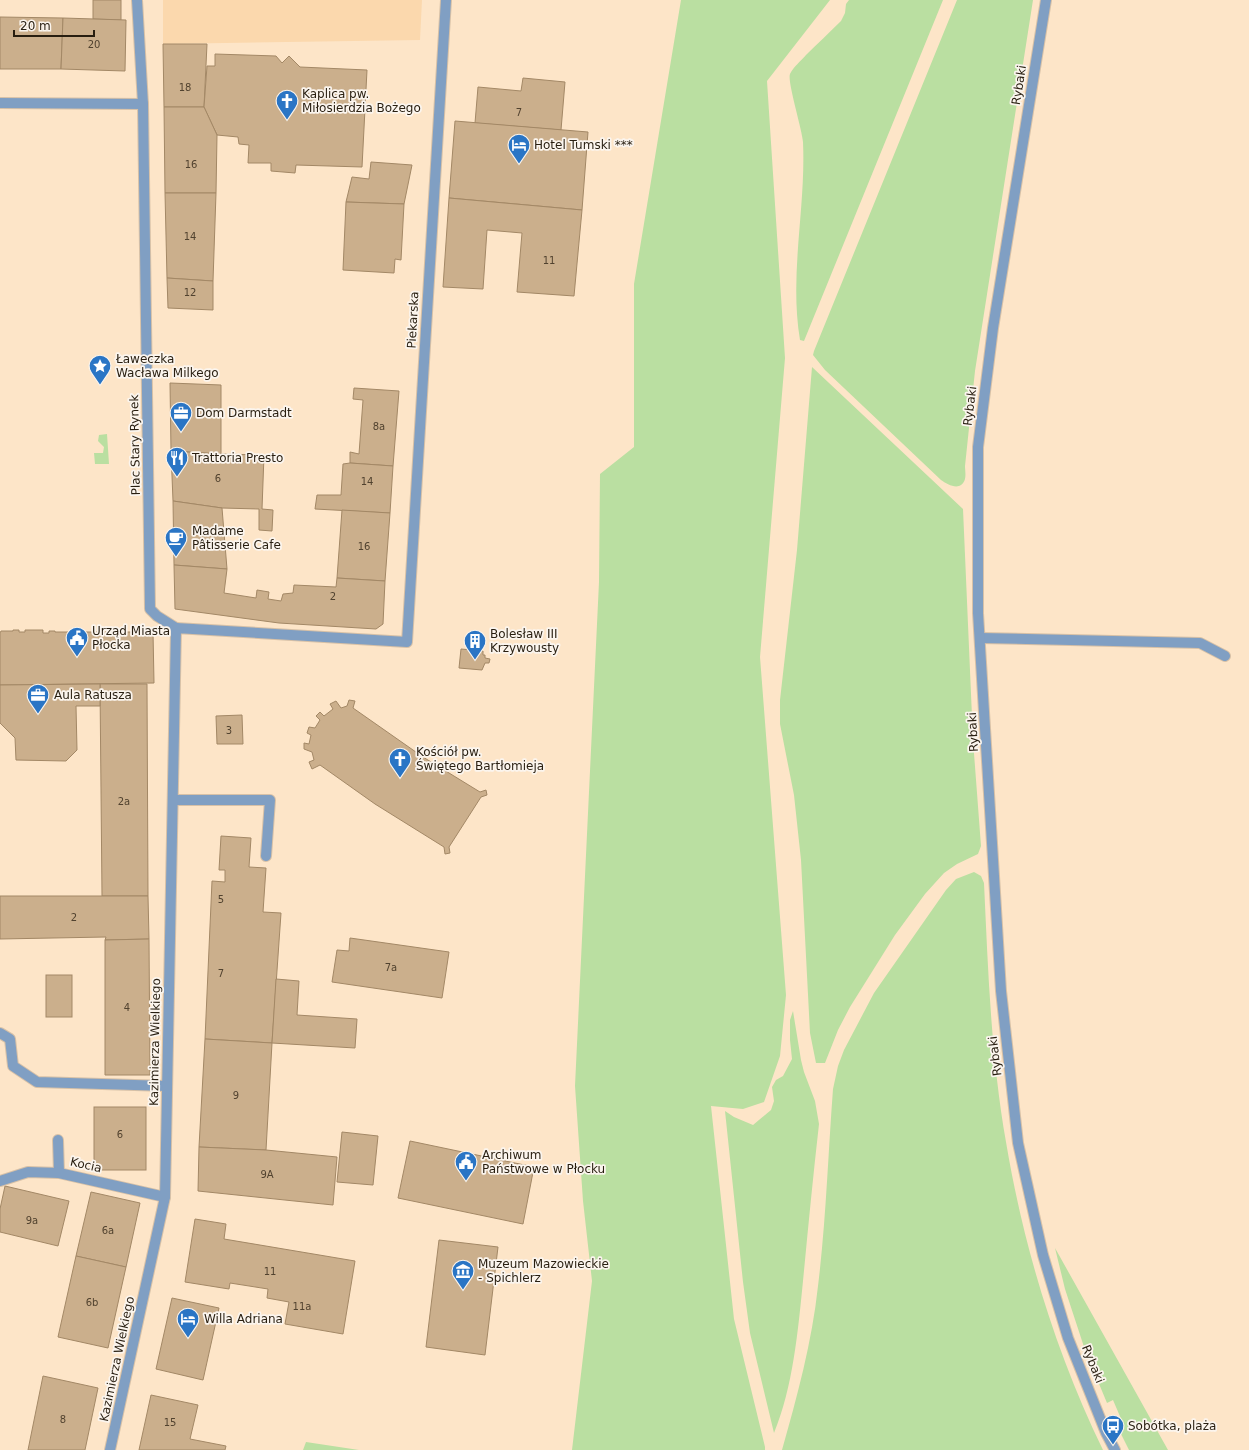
<svg xmlns="http://www.w3.org/2000/svg" width="1249" height="1450" viewBox="0 0 1249 1450" font-family="'DejaVu Sans',sans-serif">
  <style>
    .built { fill: #fbd8ad }
    .green { fill: #badfa1 }
    .building { fill: #cbaf8c; stroke: #a38866 }
    .lines { fill: none; stroke-linecap: round; stroke-linejoin: round }
    .service-casing { stroke: #d7c1a7; stroke-width: 12 }
    .pedestrian-casing { stroke: #d7c1a7; stroke-width: 12 }
    .minor-casing { stroke: #d7c1a7; stroke-width: 12 }
    .service { stroke: #809fc3; stroke-width: 10 }
    .pedestrian { stroke: #809fc3; stroke-width: 10 }
    .minor { stroke: #809fc3; stroke-width: 10 }
    .labels { text-anchor: middle; dominant-baseline: central; stroke-width: 3.5; stroke-linejoin: round; paint-order: stroke }
    .number-label { font-size: 10px; fill: #51422f }
    .street-label { font-size: 12px; fill: #281e10; stroke: #fbf5ee }
    .poi-label { font-size: 12px; fill: #281e10; stroke: #fbf5ee; text-anchor: start }
  </style>
  <rect width="100%" height="100%" fill="#fde5c8"/>
  <polygon class="built" points="163,0 422,0 420,40 163,44"/>
  <g class="green">
    <polygon points="681,0 830,0 767,81 785,358 760,657 786,995 780,1056 764,1102 743,1109 711,1106 734,1319 765,1447 765,1450 572,1450 592,1281 583,1201 575,1086 599,582 600,474 634,447 634,284"/>
    <path d="M849,0H943L804,341L800,340C789,274 806,208 803,142C802,129 787,81 790,74C793,67 801,61 806,55C817,44 829,33 841,21L845,13L846,4Z"/>
    <path d="M957,0H1033L975,371L965,466C965,469 966,475 965,479C961,492 948,485 941,480L825,370L813,355L814,351Z"/>
    <polygon points="812,367 963,509 973,740 981,846 978,854 957,864 944,873 925,894 895,935 850,1007 838,1030 825,1063 816,1063 810,1033 801,860 794,795 780,724 780,700 797,550"/>
    <polygon points="107,434 109,464 95,464 94,453 103,453 104,447 98,441 99,435"/>
    <path d="M974,872L981,876L984,883C988,969 991,1057 1006,1142C1024,1249 1056,1353 1103,1450H782C797,1397 812,1342 818,1286C826,1221 828,1155 833,1089L838,1066L844,1050L874,993L946,890L956,879Z"/>
    <path d="M793,1011L801,1060L804,1072L815,1101L819,1124C813,1177 808,1229 803,1281C798,1331 793,1387 774,1433L750,1333L743,1282L725,1111L734,1117L753,1125L771,1110L774,1101L772,1087L776,1080L783,1076L792,1059L790,1040V1020Z"/>
    <polygon points="1055,1248 1168,1450 1129,1450 1116,1424 1122,1421 1113,1400 1107,1403 1085,1350 1065,1289"/>
    <polygon points="306,1442 359,1450 303,1450"/>
  </g>
  <g class="building">
    <polygon points="93,0 121,0 121,20 93,19"/>
    <polygon points="0,17 63,18 61,69 0,69"/>
    <polygon points="63,18 126,20 125,71 61,69"/>
    <polygon points="163,44 207,44 204,107 164,107"/>
    <polygon points="215,54 276,56 282,63 289,56 300,67 367,70 362,167 296,165 295,173 271,171 271,163 248,163 249,145 239,144 238,137 217,135 204,107 207,66 215,66"/>
    <polygon points="523,78 565,82 561,130 475,123 478,87 521,91"/>
    <polygon points="164,107 204,107 217,135 216,193 165,193"/>
    <polygon points="455,121 588,132 582,210 449,198"/>
    <polygon points="371,162 412,165 404,204 346,202 352,177 369,179"/>
    <polygon points="165,193 216,193 213,281 167,278"/>
    <polygon points="449,198 582,210 574,296 517,292 522,233 487,230 483,289 443,287"/>
    <polygon points="346,202 404,204 401,260 395,259 394,273 343,270"/>
    <polygon points="167,278 213,281 213,310 168,308"/>
    <polygon points="170,383 221,385 221,454 171,451"/>
    <polygon points="354,388 399,391 393,466 350,463 350,452 359,454 363,400 353,399"/>
    <polygon points="171,451 221,454 264,455 262,509 273,510 272,531 259,530 259,509 222,508 173,501"/>
    <polygon points="350,463 393,466 390,513 315,509 317,495 341,495 343,464"/>
    <polygon points="173,501 222,508 227,569 174,565"/>
    <polygon points="342,510 390,513 385,581 337,578"/>
    <polygon points="174,565 227,569 224,593 256,598 257,590 269,592 268,599 281,601 283,594 293,593 294,585 336,587 337,578 385,581 383,624 376,629 279,623 175,609"/>
    <polygon points="13,630 19,630 19,632 25,632 25,630 43,630 43,633 49,633 49,631 55,631 55,632 153,632 154,683 0,685 0,633 1,631 13,631"/>
    <polygon points="461,649 483,651 483,655 485,655 485,658 490,659 489,663 485,663 482,670 459,668"/>
    <polygon points="100,684 147,684 148,896 102,896"/>
    <polygon points="100,684 100,706 76,706 77,750 66,761 16,760 15,738 0,723 0,685"/>
    <polygon points="349,700 355,701 353,708 423,757 480,792 486,790 487,795 481,797 449,847 450,853 445,854 444,847 375,804 320,765 312,769 309,762 314,760 312,752 304,749 304,743 309,744 311,735 307,733 309,727 315,728 320,720 316,716 320,712 324,716 333,709 330,704 336,701 341,708 347,706"/>
    <polygon points="242,715 243,744 217,744 216,716"/>
    <polygon points="221,836 251,838 249,867 266,868 263,912 281,913 272,1043 205,1039 212,881 225,882 225,870 219,870"/>
    <polygon points="0,896 148,896 149,939 105,940 106,937 0,939"/>
    <polygon points="350,938 449,952 442,998 332,982 337,950 349,951"/>
    <polygon points="149,939 150,1075 105,1075 105,940"/>
    <rect x="46" y="975" width="26" height="42"/>
    <polygon points="276,979 299,981 297,1015 357,1019 355,1048 272,1043"/>
    <polygon points="205,1039 272,1043 266,1150 199,1147"/>
    <rect x="94" y="1107" width="52" height="63"/>
    <polygon points="342,1132 378,1136 373,1185 337,1182"/>
    <polygon points="410,1141 534,1167 523,1224 398,1198"/>
    <polygon points="199,1147 266,1150 337,1157 333,1205 198,1191"/>
    <polygon points="5,1186 69,1201 58,1246 0,1232 0,1209"/>
    <polygon points="91,1192 140,1203 126,1267 76,1256"/>
    <polygon points="195,1219 226,1224 224,1239 355,1261 343,1334 285,1324 289,1302 267,1298 268,1289 230,1283 229,1289 185,1282"/>
    <polygon points="439,1240 498,1247 485,1355 426,1347"/>
    <polygon points="76,1256 126,1267 108,1348 58,1337"/>
    <polygon points="172,1298 219,1308 203,1380 156,1369"/>
    <polygon points="43,1376 98,1388 85,1450 28,1450"/>
    <polygon points="151,1395 198,1405 190,1439 226,1446 225,1450 139,1450"/>
  </g>
  <g class="lines">
    <g class="service-casing">
      <g id="service">
        <polyline points="980,638 1200,643 1225,656"/>
        <polyline points="173,800 270,800 266,856"/>
        <polyline points="0,1033 10,1039 13,1066 37,1082 167,1086"/>
        <polyline points="58,1140 59,1173"/>
        <polyline points="0,1181 28,1172 59,1173 165,1197"/>
      </g>
    </g>
    <g class="pedestrian-casing">
      <polyline id="pedestrian" points="143,104 150,609 157,616 176,628"/>
    </g>
    <g class="minor-casing">
      <g id="minor">
        <polyline points="1046,0 993,328 978,447 978,613 1001,991 1018,1143 1043,1255 1068,1338 1106,1433 1115,1450"/>
        <polyline points="0,103 143,104 137,0"/>
        <polyline points="110,1450 165,1197 176,628 407,642 446,0"/>
      </g>
    </g>
    <use href="#service" class="service"/>
    <use href="#pedestrian" class="pedestrian"/>
    <use href="#minor" class="minor"/>
  </g>
  <defs>
    <g id="church-pin" transform="scale(1.15)"><path d="M0 17L-7.5 6A9.5 9.5 0 1 1 7.5 6Z" fill="#2a75c5" stroke="#fbf5ee"/><path d="M-1.2-6h2.4v3.5h3.3v2.4h-3.3V6h-2.4V-.1h-3.3v-2.4h3.3Z" fill="#fff"/></g>
    <g id="hotel-pin" transform="scale(1.15)"><path d="M0 17L-7.5 6A9.5 9.5 0 1 1 7.5 6Z" fill="#2a75c5" stroke="#fbf5ee"/><path d="M-6-4.5h1.5V1H6V5H4.5V3h-9V5H-6ZM-4 0a1.8 1.8 0 1 1 3.6 0ZM.5 0V-2.5h3Q6-2.5 6 0Z" fill="#fff"/></g>
    <g id="sight-pin" transform="scale(1.15)"><path d="M0 17L-7.5 6A9.5 9.5 0 1 1 7.5 6Z" fill="#2a75c5" stroke="#fbf5ee"/><path d="M0-6L1.8-2.2L6-1.7L2.9 1.2L3.7 5.4L0 3.3L-3.7 5.4L-2.9 1.2L-6-1.7L-1.8-2.2Z" fill="#fff"/></g>
    <g id="office-pin" transform="scale(1.15)"><path d="M0 17L-7.5 6A9.5 9.5 0 1 1 7.5 6Z" fill="#2a75c5" stroke="#fbf5ee"/><path d="M-6-3h4V-5.5h4V-3h4V5H-6ZM-1-4.5V-3h2v-1.5ZM-6 0V1H6V0Z" fill="#fff"/></g>
    <g id="restaurant-pin" transform="scale(1.15)"><path d="M0 17L-7.5 6A9.5 9.5 0 1 1 7.5 6Z" fill="#2a75c5" stroke="#fbf5ee"/><path d="M-5-6h1v4h1v-4h1v4h1v-4h1v5L-1.5 .5V6h-2V.5L-5-1ZM5-6V6H3V1.5H1.5Q1.5-4 5-6Z" fill="#fff"/></g>
    <g id="cafe-pin" transform="scale(1.15)"><path d="M0 17L-7.5 6A9.5 9.5 0 1 1 7.5 6Z" fill="#2a75c5" stroke="#fbf5ee"/><path d="M-5.5-4.5H6V0H3Q3 3.5 0 3.5H-2.5Q-5.5 3.5-5.5 0ZM3-3.2v2h1.7v-2ZM-6 4.5H4V6H-6Z" fill="#fff"/></g>
    <g id="civic-pin" transform="scale(1.15)"><path d="M0 17L-7.5 6A9.5 9.5 0 1 1 7.5 6Z" fill="#2a75c5" stroke="#fbf5ee"/><path d="M-.6-6.5H3V-4.5H.6V-3L4-1V1h2V6H-6V1h2V-1L-.6-3ZM-1.2 2.5V6h2.4V2.5Z" fill="#fff"/></g>
    <g id="building-pin" transform="scale(1.15)"><path d="M0 17L-7.5 6A9.5 9.5 0 1 1 7.5 6Z" fill="#2a75c5" stroke="#fbf5ee"/><path d="M-4-6H4V6H1V3H-1V6H-4ZM-2.5-4.3h1.7v1.8h-1.7ZM.8-4.3h1.7v1.8H.8ZM-2.5-1h1.7V.8h-1.7ZM.8-1h1.7V.8H.8Z" fill="#fff"/></g>
    <g id="museum-pin" transform="scale(1.15)"><path d="M0 17L-7.5 6A9.5 9.5 0 1 1 7.5 6Z" fill="#2a75c5" stroke="#fbf5ee"/><path d="M0-6L6-3V-2H-6V-3ZM-5-1h2V3h-2ZM-1-1h2V3h-2ZM3-1h2V3H3ZM-6 4H6V6H-6Z" fill="#fff"/></g>
    <g id="bus-pin" transform="scale(1.15)"><path d="M0 17L-7.5 6A9.5 9.5 0 1 1 7.5 6Z" fill="#2a75c5" stroke="#fbf5ee"/><path d="M-5-6H5V4H4V6H2V4H-2V6H-4V4H-5ZM-3.5-4V0h7V-4ZM-3.5 1.2v1.5H-2V1.2ZM2 1.2v1.5H3.5V1.2Z" fill="#fff"/></g>
  </defs>
  <g fill-rule="evenodd">
    <use href="#church-pin" x="287" y="101"/>
    <use href="#hotel-pin" x="519" y="145"/>
    <use href="#sight-pin" x="100" y="366"/>
    <use href="#office-pin" x="181" y="413"/>
    <use href="#restaurant-pin" x="177" y="458"/>
    <use href="#cafe-pin" x="176" y="538"/>
    <use href="#civic-pin" x="77" y="638"/>
    <use href="#building-pin" x="475" y="641"/>
    <use href="#office-pin" x="38" y="695"/>
    <use href="#church-pin" x="400" y="759"/>
    <use href="#civic-pin" x="466" y="1162"/>
    <use href="#museum-pin" x="463" y="1271"/>
    <use href="#hotel-pin" x="188" y="1319"/>
    <use href="#bus-pin" x="1113" y="1426"/>
  </g>
  <g class="labels">
    <g class="number-label">
      <text x="94" y="44">20</text>
      <text x="185" y="87">18</text>
      <text x="519" y="112">7</text>
      <text x="191" y="164">16</text>
      <text x="190" y="236">14</text>
      <text x="549" y="260">11</text>
      <text x="190" y="292">12</text>
      <text x="379" y="426">8a</text>
      <text x="218" y="478">6</text>
      <text x="367" y="481">14</text>
      <text x="364" y="546">16</text>
      <text x="333" y="596">2</text>
      <text x="229" y="730">3</text>
      <text x="124" y="801">2a</text>
      <text x="221" y="899">5</text>
      <text x="74" y="917">2</text>
      <text x="391" y="967">7a</text>
      <text x="221" y="973">7</text>
      <text x="127" y="1007">4</text>
      <text x="236" y="1095">9</text>
      <text x="120" y="1134">6</text>
      <text x="267" y="1174">9A</text>
      <text x="32" y="1220">9a</text>
      <text x="108" y="1230">6a</text>
      <text x="270" y="1271">11</text>
      <text x="92" y="1302">6b</text>
      <text x="302" y="1306">11a</text>
      <text x="63" y="1419">8</text>
      <text x="170" y="1422">15</text>
    </g>
    <g class="street-label">
      <text transform="translate(1019 85) rotate(-81)">Rybaki</text>
      <text transform="translate(413 320) rotate(-87)">Piekarska</text>
      <text transform="translate(970 406) rotate(-83)">Rybaki</text>
      <text transform="translate(135 445) rotate(-91)">Plac Stary Rynek</text>
      <text transform="translate(973 732) rotate(-93)">Rybaki</text>
      <text transform="translate(155 1042) rotate(-89)">Kazimierza Wielkiego</text>
      <text transform="translate(995 1056) rotate(-97)">Rybaki</text>
      <text transform="translate(86 1165) rotate(13)">Kocia</text>
      <text transform="translate(117 1359) rotate(-78)">Kazimierza Wielkiego</text>
      <text transform="translate(1093 1364) rotate(68)">Rybaki</text>
    </g>
    <g class="poi-label">
      <text x="302" y="94">Kaplica pw.<tspan x="302" dy="14">Miłosierdzia Bożego</tspan></text>
      <text x="534" y="145">Hotel Tumski ***</text>
      <text x="116" y="359">Ławeczka<tspan x="116" dy="14">Wacława Milkego</tspan></text>
      <text x="196" y="413">Dom Darmstadt</text>
      <text x="192" y="458">Trattoria Presto</text>
      <text x="192" y="531">Madame<tspan x="192" dy="14">Pâtisserie Cafe</tspan></text>
      <text x="92" y="631">Urząd Miasta<tspan x="92" dy="14">Płocka</tspan></text>
      <text x="490" y="634">Bolesław III<tspan x="490" dy="14">Krzywousty</tspan></text>
      <text x="54" y="695">Aula Ratusza</text>
      <text x="416" y="752">Kościół pw.<tspan x="416" dy="14">Świętego Bartłomieja</tspan></text>
      <text x="482" y="1155">Archiwum<tspan x="482" dy="14">Państwowe w Płocku</tspan></text>
      <text x="478" y="1264">Muzeum Mazowieckie<tspan x="478" dy="14">- Spichlerz</tspan></text>
      <text x="204" y="1319">Willa Adriana</text>
      <text x="1128" y="1426">Sobótka, plaża</text>
    </g>
  </g>
  <path d="M14 30v6h80v-6" fill="none" stroke="#281e10" stroke-width="2"/>
  <text x="20" y="30" font-size="12" fill="#281e10" stroke="#fbf5ee" stroke-width="3" paint-order="stroke">20 m</text>
</svg>
